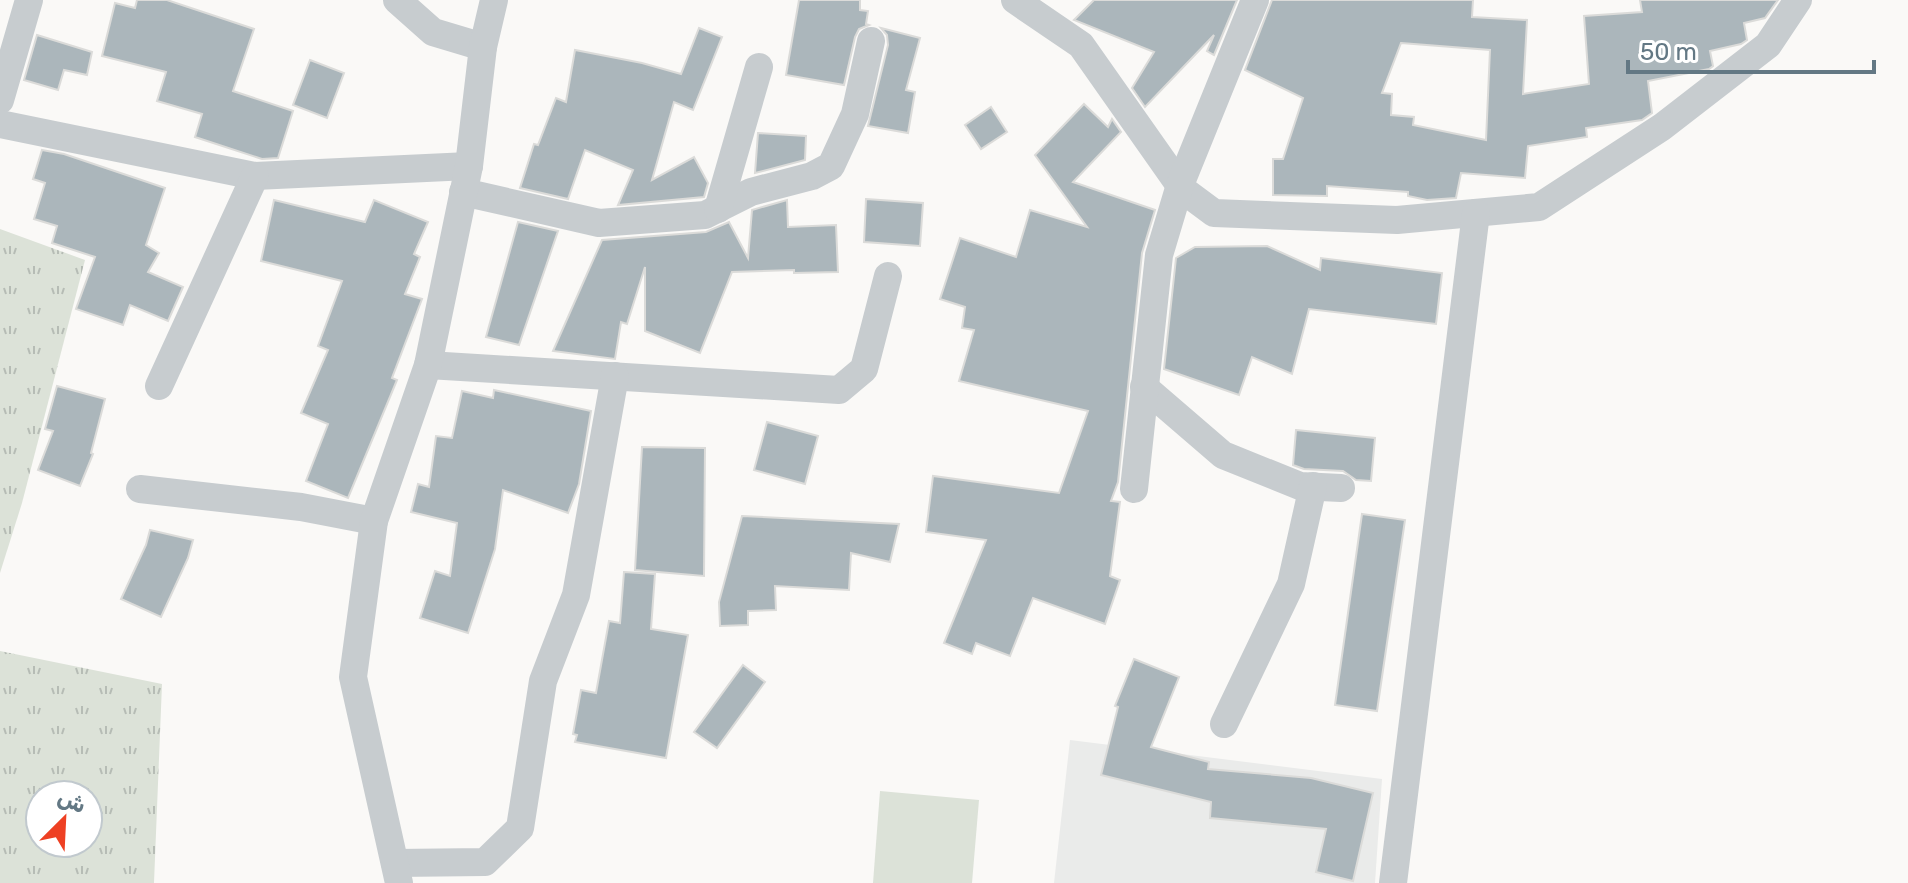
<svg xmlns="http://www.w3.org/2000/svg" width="1908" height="883" viewBox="0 0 1908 883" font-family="Rubik,'Noto Sans Arabic',sans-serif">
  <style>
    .built { fill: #eaebea }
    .grass { fill: url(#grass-tufts); fill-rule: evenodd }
    .pitch { fill: #dce2d8 }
    .building { fill: #abb6bb; stroke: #dbdbd9; stroke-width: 2; fill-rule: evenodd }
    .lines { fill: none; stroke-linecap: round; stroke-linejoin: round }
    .street { stroke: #c7cccf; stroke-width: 28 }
  </style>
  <defs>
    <pattern id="grass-tufts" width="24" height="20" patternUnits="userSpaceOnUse" patternTransform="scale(2)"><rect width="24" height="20" fill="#dce2d8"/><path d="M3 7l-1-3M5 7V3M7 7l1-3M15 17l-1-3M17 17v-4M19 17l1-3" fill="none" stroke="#b6bcb5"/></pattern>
  </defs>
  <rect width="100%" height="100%" fill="#faf9f7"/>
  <polygon class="built" points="1070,740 1382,779 1375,883 1054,883"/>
  <g class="grass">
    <polygon points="0,229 85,260 22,503 0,573"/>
    <path d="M0,651L162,684L154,883H0ZM88,795V843H40V795Z"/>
  </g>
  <polygon class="pitch" points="880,791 979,800 972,883 873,883"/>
  <g class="building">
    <polygon points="137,0 167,0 254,29 233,91 293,111 278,158 262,159 195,137 202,114 157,101 166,72 102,56 115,3 135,8"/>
    <polygon points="799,0 860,0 860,10 868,11 866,24 869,25 859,29 855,37 844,85 786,75"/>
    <polygon points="1094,0 1237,0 1214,55 1207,51 1214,35 1145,107 1132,88 1154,52 1074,20"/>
    <path d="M1272,0H1473L1472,17L1527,20L1523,94L1589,84L1584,16L1642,12L1640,0H1778L1765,18L1744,23L1747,40L1741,44L1710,51L1713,66L1709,69L1648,81L1652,113L1642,120L1586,128L1587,137L1528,146L1525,178L1461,173L1456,198L1427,200L1408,196V192L1327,186V196L1273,195V159H1283L1303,98L1245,70ZM1401,43L1490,50L1486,140L1413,125L1414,117L1391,115L1392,94L1382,93Z"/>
    <polygon points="699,28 722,37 693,110 674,102 652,180 694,157 708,183 704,197 618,205 633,170 585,150 568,199 520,188 534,144 538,145 556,98 566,102 575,50 642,63 681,74"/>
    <polygon points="881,28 920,38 906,90 915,92 908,133 868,126 888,45 887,35"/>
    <polygon points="37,35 92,52 87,75 64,70 58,90 24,80"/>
    <polygon points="310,60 344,73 327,118 293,105"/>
    <polygon points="1084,104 1108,127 1112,119 1121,132 1073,182 1155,210 1142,253 1118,482 1111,501 1120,502 1110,576 1120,580 1105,624 1033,598 1010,656 976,643 972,654 944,643 986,540 926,532 933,476 1059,493 1088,411 959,381 974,330 962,328 965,307 940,299 960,238 1016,257 1030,210 1087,227 1035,155"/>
    <polygon points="991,107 1007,132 981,149 965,125"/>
    <polygon points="758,133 806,136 805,160 755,173"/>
    <polygon points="42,150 64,154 165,188 146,245 159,253 148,272 183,287 168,321 130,305 123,325 76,309 95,257 52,243 57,226 34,219 45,183 33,179"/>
    <polygon points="866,199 923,203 920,246 864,242"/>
    <polygon points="274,200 365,222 374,200 428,222 414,254 420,257 405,294 422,299 392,378 397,380 348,498 306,481 328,424 301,413 328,350 318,346 342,281 261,261"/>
    <polygon points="787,200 788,227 836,225 838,272 794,273 794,270 732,272 700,353 645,331 645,267 627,324 621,322 615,359 553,351 602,240 706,232 729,222 748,258 752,210"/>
    <polygon points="518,222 558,231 519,345 486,337"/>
    <polygon points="1267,246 1320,270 1321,258 1442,273 1436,324 1309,309 1292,374 1252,357 1239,395 1164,369 1176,258 1195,247"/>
    <polygon points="57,386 105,399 91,453 93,454 80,486 38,470 53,431 45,429"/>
    <polygon points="494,390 591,411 579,484 568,513 503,490 495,549 468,633 420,618 435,571 450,576 457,523 411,512 418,484 429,487 436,436 452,438 462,391 493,398"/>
    <polygon points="767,422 818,436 805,484 754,470"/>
    <polygon points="1296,430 1375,438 1371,481 1356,480 1343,471 1304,469 1293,465"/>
    <polygon points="642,447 705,448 704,576 635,570"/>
    <polygon points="1362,514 1405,520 1377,711 1335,705"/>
    <polygon points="742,516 899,524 890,562 851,553 849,590 775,586 776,610 748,611 748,625 720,626 719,602"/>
    <polygon points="150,530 193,540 188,558 161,617 121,599 146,545"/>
    <polygon points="624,572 655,574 651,629 688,635 666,758 575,742 577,735 573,734 581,690 596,693 609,621 620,623"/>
    <polygon points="1134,659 1179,677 1151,747 1209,762 1208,769 1311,778 1373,793 1353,881 1316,872 1326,829 1210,818 1211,802 1101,775 1118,707 1115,706"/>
    <polygon points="743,665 765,682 717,748 694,732"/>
  </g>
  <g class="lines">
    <g class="street">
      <polyline points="397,0 433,32 483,47"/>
      <polyline points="1015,0 1081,45 1183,190 1214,213 1397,220 1539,207 1662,127 1768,45 1798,0"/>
      <polyline points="0,100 29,0"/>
      <polyline points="0,124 255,176 469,166"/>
      <polyline points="463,192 599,223 705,215 751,192 812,176 831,166 855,114 871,41"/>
      <polyline points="718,209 759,67"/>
      <polyline points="428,365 839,390 864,369 888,276"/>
      <polyline points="159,386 255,176"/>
      <polyline points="1144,387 1223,455 1300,486 1341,488"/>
      <polyline points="140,489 301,507 374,521"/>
      <polyline points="1134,489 1159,255 1180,185 1255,0"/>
      <polyline points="1224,724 1291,584 1313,486"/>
      <polyline points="395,863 485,862 520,828 543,681 576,595 615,376"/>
      <polyline points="399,883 353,677 374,521 428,365 469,166 483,47 494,0"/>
      <polyline points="1393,883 1476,213"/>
    </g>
  </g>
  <g transform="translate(64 819) rotate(24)"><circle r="38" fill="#ffffff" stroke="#c1c9ce" stroke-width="2"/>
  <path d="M0-6L14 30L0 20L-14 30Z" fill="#ee4023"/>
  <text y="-12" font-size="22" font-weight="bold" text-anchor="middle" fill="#637884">ش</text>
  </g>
  <path d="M1628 60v12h246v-12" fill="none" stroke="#637884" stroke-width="4"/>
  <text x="1640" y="60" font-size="24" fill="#637884" stroke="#ffffff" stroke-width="6" paint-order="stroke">50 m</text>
</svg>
